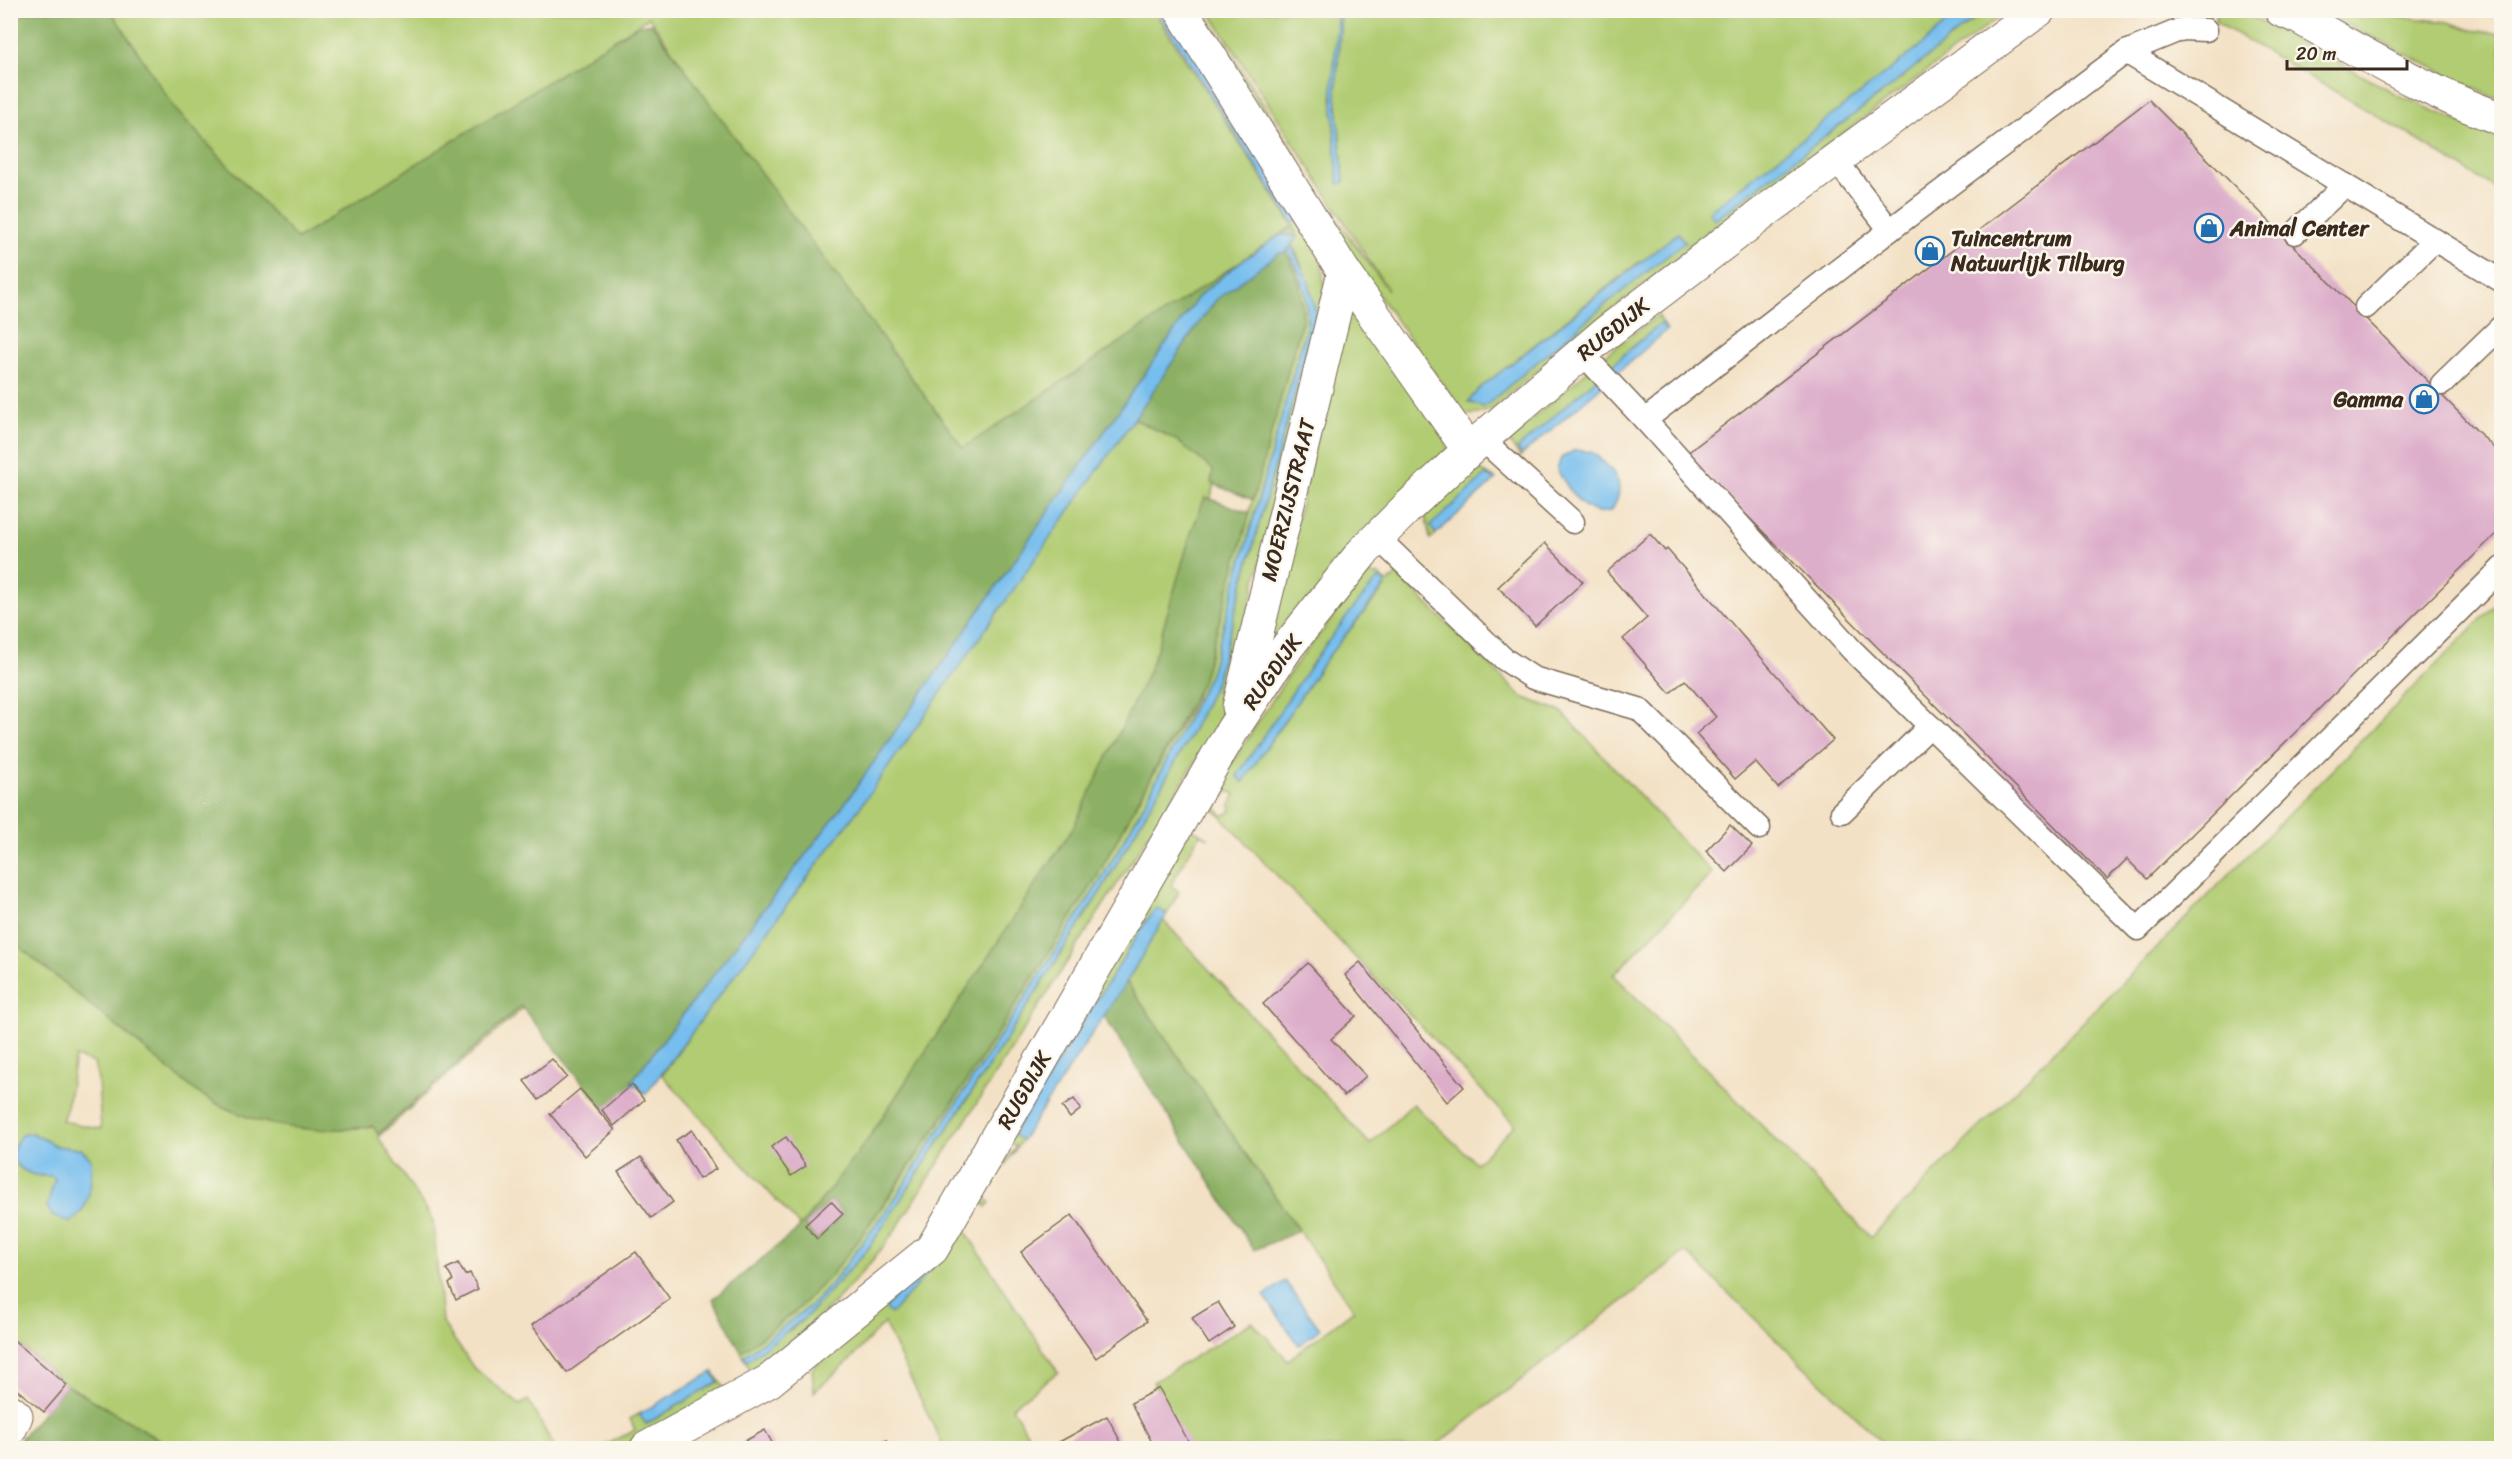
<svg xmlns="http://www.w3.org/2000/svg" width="2512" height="1459" viewBox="0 0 2512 1459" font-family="Sriracha,sans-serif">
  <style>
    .green { fill: #b1cc72; stroke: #767b48; stroke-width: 1.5; fill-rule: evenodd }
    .forest { fill: #8cb064; stroke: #646d41; stroke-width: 1.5; fill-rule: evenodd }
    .water { fill: #76beee; stroke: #587486; stroke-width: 1.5 }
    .building { fill: #ddaeca }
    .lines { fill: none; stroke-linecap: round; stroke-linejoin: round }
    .service-casing { stroke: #7b6a58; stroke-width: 25 }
    .minor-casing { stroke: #7b6a58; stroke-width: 35 }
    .service { stroke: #fff; stroke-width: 22 }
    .minor { stroke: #fff; stroke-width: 33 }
    .labels { text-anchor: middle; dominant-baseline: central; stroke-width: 5; stroke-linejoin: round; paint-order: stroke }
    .poi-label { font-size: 22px; font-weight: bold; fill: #3b2a1e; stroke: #fbf7ec; text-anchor: start }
    .street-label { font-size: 22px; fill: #3b2a1e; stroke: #fbf7ec }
  </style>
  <rect width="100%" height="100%" fill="#fbf7ec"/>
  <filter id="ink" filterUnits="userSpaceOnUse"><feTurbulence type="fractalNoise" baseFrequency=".0167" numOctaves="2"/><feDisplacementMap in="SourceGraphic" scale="12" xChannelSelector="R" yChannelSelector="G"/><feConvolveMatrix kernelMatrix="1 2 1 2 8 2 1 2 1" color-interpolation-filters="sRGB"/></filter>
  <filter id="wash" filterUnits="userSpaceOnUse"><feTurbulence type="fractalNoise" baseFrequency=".008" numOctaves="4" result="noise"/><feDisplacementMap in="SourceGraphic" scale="24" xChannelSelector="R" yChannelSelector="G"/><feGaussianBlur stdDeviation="1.35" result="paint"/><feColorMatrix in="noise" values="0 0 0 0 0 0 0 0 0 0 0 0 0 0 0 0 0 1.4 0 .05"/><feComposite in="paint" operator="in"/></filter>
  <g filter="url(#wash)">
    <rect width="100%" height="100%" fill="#f3e1c5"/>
    <g class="green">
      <polygon points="2220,10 2238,11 2268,24 2398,95 2501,140 2501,192 2408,134 2216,22 2216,15"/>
      <path d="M93,11H1154L1292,224V222L1303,219L1322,262L1325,295L1222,720L895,1231C854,1287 808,1332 752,1373L741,1352L796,1311L831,1275L885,1203L948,1110L1092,885L1195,699L1210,655L1303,317C1302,296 1299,269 1285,253L1297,238L1293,225L958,468L852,309L649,17L280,269ZM1292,246L1299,258L1316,315L1216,682L1188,740L1102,889L985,1072L868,1249L806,1317L791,1330L771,1338L814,1303L836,1278L892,1203L1099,883L1145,803L1210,674L1307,325C1308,297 1303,276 1288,251Z"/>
      <path d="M1199,11H1204L1331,211L1388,290L1209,11H1338L1332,92L1338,183L1344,182L1336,95L1341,11H1960L1924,43L1710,212L1715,220L1889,88L1984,11H2001L1999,17L1719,226L1717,225L1689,246L1690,248L1583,332L1492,409C1483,413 1474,416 1464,414L1343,246L1321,201ZM1685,242L1606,304L1484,407L1468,402L1479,389L1639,262Z"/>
      <polygon points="2320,11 2366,11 2373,14 2449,22 2471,30 2501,34 2501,99 2487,95"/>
      <polygon points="1349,305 1445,436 1448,449 1265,653"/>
      <polygon points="1658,315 1667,330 1662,323 1636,344 1517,449 1522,455 1520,457 1508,440 1610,351"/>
      <polygon points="1142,398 1217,468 1185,627 1170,675 880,1164 819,1247 662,1075"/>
      <polygon points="1477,468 1496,479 1495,480 1486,475 1431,527 1436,534 1430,539 1425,514"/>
      <path d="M1367,574L1379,575L1388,583L1397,574L1522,697L1562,712L1712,873L1614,975L1871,1237L2501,599V1448H1888L1686,1252L1433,1448H1191L1153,1382L1252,1322L1288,1360L1354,1310L1126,981L1163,920L1370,1144L1413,1104L1476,1163L1515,1125L1207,802L1293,668ZM1380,578L1386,584L1385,587L1326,659L1243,782L1237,776C1283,708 1326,639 1380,578ZM1228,791L1235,794L1230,805L1231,811L1223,816L1216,808Z"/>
      <polygon points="1191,828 1209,838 1200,834 1171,885 1179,892 1167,914 1157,908 1149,917 1013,1133 1022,1140 1004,1167 992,1178 1016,1147 1008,1141 982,1173 989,1181 980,1190 990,1203 986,1207 977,1194 974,1168"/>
      <path d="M11,940L197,1092C251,1127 310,1135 373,1126L378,1134L521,1006L523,1008L378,1137L433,1220L442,1322L473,1367L520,1405L528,1400L555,1448H174L67,1385L11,1337ZM75,1057L94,1063L98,1080L101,1129L62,1121L67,1107ZM32,1133L56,1146L80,1149L55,1179L52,1176C32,1177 19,1172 11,1154Z"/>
      <polygon points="937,1228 964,1229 1058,1372 1012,1407 1036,1448 944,1448 884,1323 851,1359 814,1392 812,1369 854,1331"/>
      <polygon points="713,1371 725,1390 621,1448 600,1448 635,1430 630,1419 639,1414 647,1424 717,1382"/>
    </g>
    <g class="forest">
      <path d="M32,11H111L176,110L297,239L636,26L651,23L963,448L1293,226L1297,238L1289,235H1280L1239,263L1199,296L846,802L631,1082L633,1084L604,1109L521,1006L378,1134L373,1126C308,1135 253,1128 197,1092L11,940V19Z"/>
      <polygon points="1279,253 1285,253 1290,259 1300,285 1303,317 1253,500 1211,483 1213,470 1176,440 1134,419 1203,317 1217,299"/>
      <path d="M1205,497L1250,513L1202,682L1092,885L948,1110L855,1245L831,1275L796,1311L741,1352L713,1299L798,1229L824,1197L868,1139L1074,826L1144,681L1156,652L1191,533ZM831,1201L843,1214L817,1239L805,1225Z"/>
      <polygon points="1126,981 1299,1231 1254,1250 1104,1016"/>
      <polygon points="67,1385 174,1448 17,1448 22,1437"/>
    </g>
    <g class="water">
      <polygon points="1157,11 1170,11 1303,219 1292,222"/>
      <polygon points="1338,11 1341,11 1336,95 1344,183 1338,184 1332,92"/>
      <polygon points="1960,11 1984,11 1889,88 1715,220 1709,212 1924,43"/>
      <polygon points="1678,233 1685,242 1606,304 1484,407 1468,402 1479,389"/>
      <path d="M1280,235H1289L1297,238L1291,245L1309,282L1316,315L1216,682L1188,740L1102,889L985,1072L868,1249L806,1317L747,1361L744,1356L814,1303L836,1278L892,1203L1099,883L1145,803L1210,674L1307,325C1308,297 1303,275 1288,251L1290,247L1285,253H1279L1217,299L1203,317L1134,419L858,810L646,1094L631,1082L846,802L1199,296L1239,263Z"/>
      <polygon points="1662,323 1667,330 1522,455 1517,449 1636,344"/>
      <path d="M1575,450L1592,452C1614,470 1629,484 1611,511C1584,519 1570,490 1557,470L1561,458Z"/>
      <polygon points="1486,475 1495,480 1436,534 1430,526"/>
      <path d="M1379,578L1386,584L1326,659L1243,782L1237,776C1283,708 1325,638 1379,578Z"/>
      <polygon points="1157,908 1167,914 1129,978 1022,1140 1013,1134 1149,917"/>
      <path d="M32,1133L56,1146L81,1149L91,1159C93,1180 90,1211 70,1222L52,1216L47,1206L55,1179L52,1176C25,1177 0,1163 21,1135Z"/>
      <polygon points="952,1232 959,1238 891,1314 885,1308"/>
      <polygon points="1285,1281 1320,1329 1299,1345 1264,1296"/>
      <polygon points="712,1372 718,1382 646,1424 639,1414"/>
    </g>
    <g id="blocks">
      <g class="building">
        <polygon points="2149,100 2502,456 2502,528 2147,879 2127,859 2107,879 1686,454"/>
        <polygon points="1650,534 1665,551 1667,549 1833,740 1778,788 1755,762 1735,779 1696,734 1716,717 1685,680 1670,693 1623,639 1647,618 1607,572"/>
        <polygon points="1545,543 1583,582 1535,626 1498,587"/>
        <polygon points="1730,825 1752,846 1727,872 1706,851"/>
        <polygon points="1360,962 1464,1087 1447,1102 1345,975"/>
        <polygon points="1308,963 1356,1016 1331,1039 1366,1076 1344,1096 1263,1004"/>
        <polygon points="552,1059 567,1077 539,1100 524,1081"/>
        <polygon points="632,1084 644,1100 614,1126 602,1110"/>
        <polygon points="580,1089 615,1130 585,1156 550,1114"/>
        <polygon points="1074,1099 1081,1109 1070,1118 1062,1107"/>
        <polygon points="692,1130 716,1169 699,1179 676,1140"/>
        <polygon points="786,1137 806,1166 791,1176 771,1147"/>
        <polygon points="641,1157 673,1202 651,1218 618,1172"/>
        <polygon points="831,1201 843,1214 817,1239 805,1225"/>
        <polygon points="1072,1215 1147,1321 1096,1358 1021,1252"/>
        <polygon points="636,1252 670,1299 567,1373 532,1325"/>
        <polygon points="458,1263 465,1275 470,1273 478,1289 456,1300 449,1284 453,1280 446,1269"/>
        <polygon points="1218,1302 1234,1327 1209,1344 1192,1318"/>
        <polygon points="10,1337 67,1385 44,1412 10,1384"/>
        <polygon points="1159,1388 1192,1448 1155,1448 1131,1403"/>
        <polygon points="1107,1416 1124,1448 1048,1448"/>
        <polygon points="765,1430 775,1448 732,1448"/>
        <polygon points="887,1440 891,1448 868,1448 885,1441"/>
      </g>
    </g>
  </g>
  <g filter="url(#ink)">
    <use href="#blocks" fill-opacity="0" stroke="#7b6a58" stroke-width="1.5"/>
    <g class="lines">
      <g class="service-casing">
        <g id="service">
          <polyline points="2126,52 2182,29 2206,30"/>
          <polyline points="1835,159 1890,230"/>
          <polyline points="2295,233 2345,185"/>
          <polyline points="2366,307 2435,240"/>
          <polyline points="1582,353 1645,420 1890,230 2126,52 2502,281"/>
          <polyline points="2442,384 2502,326"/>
          <polyline points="1645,420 1852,650 2138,929 2502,568"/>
          <polyline points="1482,439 1573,522"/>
          <polyline points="1378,538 1504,659 1533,678 1639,709 1759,828"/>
          <polyline points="1842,812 1930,726"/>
        </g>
      </g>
      <g class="minor-casing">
        <g id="minor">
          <polyline points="1181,10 1344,272 1469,450"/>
          <path d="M2281,10L2298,17C2365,54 2430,94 2502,119"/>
          <polyline points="1239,707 1344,272"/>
          <polyline points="10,1411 16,1416 10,1429"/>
          <polyline points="647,1448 769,1381 932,1249 1233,729 1288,646 1362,553 1408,507 1469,450 1603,335 1770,208 2039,10"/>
        </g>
      </g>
      <use href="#service" class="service"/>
      <use href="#minor" class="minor"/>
    </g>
  </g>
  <defs>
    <g id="shop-ring" transform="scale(1.5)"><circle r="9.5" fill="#fbf7ec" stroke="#1f6fb2" stroke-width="1.5"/><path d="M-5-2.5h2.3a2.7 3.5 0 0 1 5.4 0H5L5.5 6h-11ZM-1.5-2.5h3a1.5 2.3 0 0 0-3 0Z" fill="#1f6fb2"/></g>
  </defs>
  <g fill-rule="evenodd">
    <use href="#shop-ring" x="2209" y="228"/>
    <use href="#shop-ring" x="1930" y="251"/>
    <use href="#shop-ring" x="2424" y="399"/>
  </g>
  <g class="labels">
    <g class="poi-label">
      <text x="2230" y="228">Animal Center</text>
      <text x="1951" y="238">Tuincentrum<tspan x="1951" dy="25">Natuurlijk Tilburg</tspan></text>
      <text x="2403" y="399" text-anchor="end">Gamma</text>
    </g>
    <g class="street-label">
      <text transform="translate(1613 329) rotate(-39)">RUGDIJK</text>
      <text transform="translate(1288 500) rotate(-76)">MOERZIJSTRAAT</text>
      <text transform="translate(1272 672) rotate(-55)">RUGDIJK</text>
      <text transform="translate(1024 1090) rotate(-60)">RUGDIJK</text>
    </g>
  </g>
  <rect width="2512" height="1459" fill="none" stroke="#fbf7ec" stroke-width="36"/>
  <path d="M2287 60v9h120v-9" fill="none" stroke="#3b2a1e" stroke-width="3"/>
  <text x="2296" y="60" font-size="18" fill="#3b2a1e" stroke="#fbf7ec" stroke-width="4.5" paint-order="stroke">20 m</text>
</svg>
